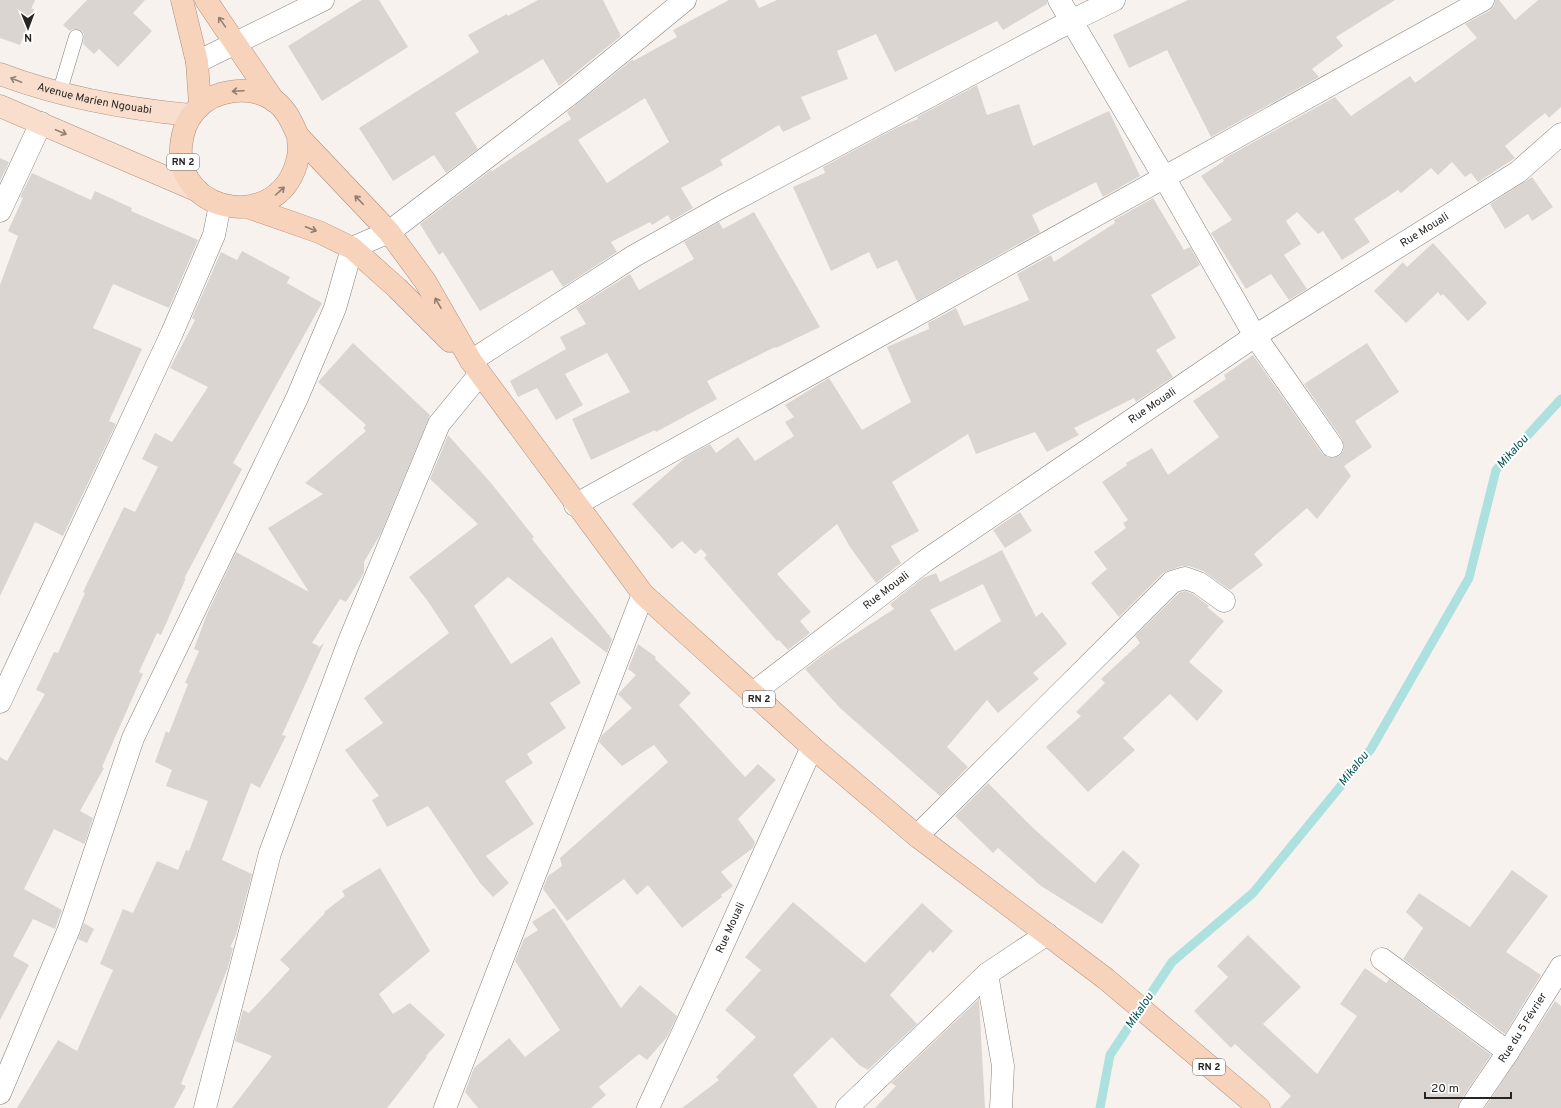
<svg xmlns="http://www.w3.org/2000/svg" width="1561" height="1108" viewBox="0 0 1561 1108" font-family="Overpass,sans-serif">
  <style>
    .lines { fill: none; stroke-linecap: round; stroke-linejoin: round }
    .stream { stroke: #ade1df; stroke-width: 9 }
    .building { fill: #dbd5d1; fill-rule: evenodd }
    .service-casing { stroke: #87817e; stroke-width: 15 }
    .minor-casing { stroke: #87817e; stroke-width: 23 }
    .primary-casing { stroke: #ae8f7c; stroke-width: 23 }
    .trunk-casing { stroke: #ae8f7c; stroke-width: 23 }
    .service { stroke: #fff; stroke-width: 14 }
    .minor { stroke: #fff; stroke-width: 22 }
    .primary { stroke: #fadecd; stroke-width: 22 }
    .trunk { stroke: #f8d3bc; stroke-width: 22 }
    .oneway { stroke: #907c70 }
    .oneway2 { stroke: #908278 }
    .labels { text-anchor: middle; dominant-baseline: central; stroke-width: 4; stroke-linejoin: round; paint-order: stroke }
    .shield { fill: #fff; stroke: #686666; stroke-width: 1 }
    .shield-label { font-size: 10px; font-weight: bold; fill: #272524 }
    .street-label { font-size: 11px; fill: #272524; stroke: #fff }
    .water-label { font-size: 12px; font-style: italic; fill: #055352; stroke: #fff }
  </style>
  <rect width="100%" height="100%" fill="#f8f2ee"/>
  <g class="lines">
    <polyline class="stream" points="1100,1108 1110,1055 1172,962 1253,893 1371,749 1469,578 1496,470 1561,399"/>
  </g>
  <g class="building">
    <polygon points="0,0 35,0 31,9 34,9 20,45 0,38"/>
    <polygon points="87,0 145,0 133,13 152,31 118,67 99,49 94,54 83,44 84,35 82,31 74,29 70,31 63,25"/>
    <polygon points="362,0 379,0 408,47 322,101 288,46"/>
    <polygon points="538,0 603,0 621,36 559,86 543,59 455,113 478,149 446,173 434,155 393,181 359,128 479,52 468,35 507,14 508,16"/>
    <path d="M729,0H755L759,8L777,0H1047V4L1003,30L997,21L895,72L876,34L837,51L848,79L801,97L811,119L783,132L779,125L720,160L723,165L681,188L693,208L671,221L668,215L652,225L650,222L611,242L617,252L563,287L552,270L480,311L443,252L439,255L420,224L491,170L492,171L571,119L567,112L633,59V61L677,37L673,30ZM645,98L669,142L607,183L578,140Z"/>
    <polygon points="1188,0 1395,0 1336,37 1343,46 1312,69 1319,77 1211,137 1167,50 1129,68 1113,35"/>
    <polygon points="1495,0 1499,0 1515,20 1538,0 1561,0 1561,107 1549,118 1545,113 1505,146 1515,158 1478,182 1471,173 1465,177 1452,162 1438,175 1431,168 1401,193 1398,190 1354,219 1370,242 1342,260 1323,231 1318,234 1297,212 1286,221 1301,244 1284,255 1307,289 1289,300 1271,274 1246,289 1211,233 1232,220 1201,176 1224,161 1223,159 1335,97 1351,116 1410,76 1415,83 1477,38 1465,24 1489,11 1494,6"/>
    <polygon points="977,85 987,115 1019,104 1033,146 1109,111 1140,176 1103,197 1096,182 1032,215 1040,232 917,301 897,260 877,269 869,252 831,271 793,187 825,173 823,167 898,127 918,119 917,117"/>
    <polygon points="0,158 9,162 0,181"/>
    <polygon points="32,173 91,200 95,191 132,208 131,211 198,240 169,308 113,284 93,328 142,349 109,421 116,424 63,536 35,522 0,596 0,285 18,236 8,231 23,198 20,197"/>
    <polygon points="1532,177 1553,207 1532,221 1528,214 1505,229 1490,204"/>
    <polygon points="1153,198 1184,250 1190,247 1200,265 1151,295 1176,338 1156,350 1173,377 1136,402 1134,398 1074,428 1079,435 1047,452 1035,432 976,454 968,434 892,482 919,531 891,546 901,563 876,583 850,547 837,524 777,574 811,612 800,621 810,633 788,650 779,640 777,641 704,558 707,555 701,549 695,554 682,541 672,549 632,504 686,457 710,444 716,453 738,437 755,461 794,436 785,422 794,417 785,405 829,378 862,430 911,402 887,347 929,329 928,323 956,308 964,326 1029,300 1017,274 1051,255 1054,262 1115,223 1114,220"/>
    <polygon points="754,212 820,327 776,348 775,347 707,381 717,399 656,432 655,430 591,460 572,419 630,392 607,353 565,374 583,405 556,420 537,388 518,397 510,381 566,349 560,337 586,324 576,308 630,274 639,290 694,259 684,242 719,222 723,229"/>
    <polygon points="1433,243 1487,303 1468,321 1443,294 1441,296 1438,292 1406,323 1374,291 1403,262 1407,267"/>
    <polygon points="242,251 290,277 287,283 322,303 233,463 242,469 184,579 186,578 161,635 157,633 139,672 143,674 102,767 104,768 80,811 93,818 86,840 84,844 54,829 24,889 62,910 55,929 33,919 13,956 29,965 0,1020 0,757 7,761 45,694 36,690 54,652 58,653 85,593 83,592 124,507 135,512 158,467 142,459 155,433 172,442 208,387 170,368 195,320 192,318 221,252 237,260"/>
    <polygon points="353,343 430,415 381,533 364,562 364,573 346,602 340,599 312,643 319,646 317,649 324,643 282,735 286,736 260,788 251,783 222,860 252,874 236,935 230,947 233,948 227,970 181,1084 186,1086 174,1108 17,1108 58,1040 77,1051 113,970 100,964 123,909 133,913 157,861 178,870 186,850 189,851 208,801 166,786 172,770 155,762 166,731 169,733 188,684 185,683 199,651 194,649 207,614 236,552 309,592 268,528 323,494 305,483 366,431 363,428 366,425 318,382"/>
    <polygon points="1367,343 1399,392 1355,421 1372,447 1344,466 1351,476 1317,519 1307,508 1254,554 1263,565 1230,590 1203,571 1189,566 1181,566 1163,573 1119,617 1091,583 1107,569 1094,552 1126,528 1123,523 1128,520 1102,482 1127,465 1126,463 1152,448 1168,475 1219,437 1193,401 1226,379 1224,375 1253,355 1322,453 1327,457 1333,458 1339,456 1343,451 1344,445 1342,439 1304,384"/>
    <polygon points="448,435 491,483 534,537 532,539 612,639 607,653 508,577 474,606 511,664 552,637 581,683 550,703 566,728 527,754 533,763 505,781 534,824 486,856 509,883 493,897 480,883 428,806 387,827 372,800 379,796 345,750 383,723 364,698 449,633 427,600 409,577 478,524 430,479"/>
    <polygon points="1020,512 1032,531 1005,548 993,530"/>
    <path d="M1002,550L1036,617L1042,612L1067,644L1033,673L1039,679L998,713L987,700L947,747L968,767L940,796L840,708L805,669L827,652L894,609L890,604L923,578L936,573L940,582ZM983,584L1001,621L955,651L930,610Z"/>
    <polygon points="1185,591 1193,594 1209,606 1207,607 1224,621 1189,662 1223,691 1197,721 1170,694 1123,738 1135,750 1088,792 1046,747 1081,716 1076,712 1105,683 1101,679 1140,643 1135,636 1179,593"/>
    <polygon points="638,644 656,657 655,659 691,693 679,705 745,777 758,764 776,780 738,819 755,842 753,848 721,872 733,886 721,895 722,897 682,928 648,885 637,895 624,879 567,921 543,889 548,876 562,866 560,858 668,762 654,745 622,766 599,742 602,735 632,708 618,694 636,675 628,669"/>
    <polygon points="988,783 1032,827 1095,883 1123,850 1140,865 1102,924 1041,886 998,848 993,853 955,816"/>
    <polygon points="380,868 430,951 379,994 393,1014 410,1003 445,1035 426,1056 427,1057 387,1108 232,1108 272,1056 235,1041 243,1010 249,1013 290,969 280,960 325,913 324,912 345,896 342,891"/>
    <polygon points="1512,870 1548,896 1506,952 1541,975 1505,1034 1403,959 1423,928 1406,912 1419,893 1470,927"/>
    <polygon points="793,902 865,963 922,903 953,931 933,953 930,950 890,995 917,1024 868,1070 859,1065 832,1037 793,1075 818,1108 682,1108 719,1080 716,1077 756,1037 725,1010 761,970 745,957"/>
    <polygon points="554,908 621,1008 640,985 677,1016 667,1037 647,1060 639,1054 599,1087 606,1095 591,1108 478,1108 465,1092 474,1068 509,1038 525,1057 560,1030 515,961 524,939 538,930 532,922"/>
    <polygon points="84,923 94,929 87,943 78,939"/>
    <polygon points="1248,935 1301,987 1263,1024 1317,1074 1357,1016 1340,1004 1365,968 1386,983 1389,979 1491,1055 1460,1101 1458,1108 1280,1108 1291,1096 1235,1044 1231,1048 1194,1011 1228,977 1217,966"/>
    <polygon points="979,999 985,1108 875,1108 896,1086 891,1083"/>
    <polygon points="1555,1001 1561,1006 1561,1108 1485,1108"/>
  </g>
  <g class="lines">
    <g class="service-casing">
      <polyline id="service" points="59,94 76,37"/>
    </g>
    <g class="minor-casing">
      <g id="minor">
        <polyline points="1059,0 1164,177 1255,336 1332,446"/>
        <polyline points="197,62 323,0"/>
        <polyline points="0,211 41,123"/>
        <polyline points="471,361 634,256 723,206 1071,21 1114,0"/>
        <polyline points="575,505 1483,0"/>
        <path id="s1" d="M753,693L925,561L1255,336L1518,172L1561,134"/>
        <polyline points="0,702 172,333 214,235 220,205"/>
        <polyline points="917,836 1172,582 1185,578 1199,583 1224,601"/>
        <polyline points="1382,959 1508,1052"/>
        <polyline points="987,974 1003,1066 1001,1108"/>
        <polyline points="0,1093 69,929 133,738 297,398 335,308 352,248 389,232 574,91 685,0"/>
        <polyline points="205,1108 270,853 348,644 439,424 480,374"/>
        <polyline points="445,1108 643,594"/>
        <path id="s2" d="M648,1108L712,969L812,747"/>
        <polyline points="847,1108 987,974 1047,934"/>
        <path id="s3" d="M1470,1108L1508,1052L1561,967"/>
      </g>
    </g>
    <g class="primary-casing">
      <g id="primary">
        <path id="s4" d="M0,74C61,97 126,109 191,115"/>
        <polyline points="0,106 198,191"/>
      </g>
    </g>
    <g class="trunk-casing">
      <g id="trunk">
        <polyline points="182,0 197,62 200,105"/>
        <polyline points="206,0 274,101"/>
        <path d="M298,136C298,143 300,151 298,157C283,233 176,216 181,147C182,134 186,121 195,111C213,89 251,84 275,101C287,110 292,123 298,136L389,232L425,281L471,361L643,594L812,747L917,836L1106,979L1259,1108"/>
        <polyline points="247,207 319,232 352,248 397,288 450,341"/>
      </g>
    </g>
    <use href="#service" class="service"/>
    <use href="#minor" class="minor"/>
    <use href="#primary" class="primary"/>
    <use href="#trunk" class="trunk"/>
  </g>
  <defs><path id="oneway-shaft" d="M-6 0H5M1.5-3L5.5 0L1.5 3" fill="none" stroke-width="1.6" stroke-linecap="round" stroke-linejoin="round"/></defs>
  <g class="oneway">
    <use href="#oneway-shaft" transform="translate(222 22) rotate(-125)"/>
    <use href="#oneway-shaft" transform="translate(238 91) rotate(177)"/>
    <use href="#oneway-shaft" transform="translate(280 191) rotate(-42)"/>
    <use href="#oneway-shaft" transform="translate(359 200) rotate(-134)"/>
    <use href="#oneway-shaft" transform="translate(311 229) rotate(21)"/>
    <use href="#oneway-shaft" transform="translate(438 303) rotate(-120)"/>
  </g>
  <g class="oneway2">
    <use href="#oneway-shaft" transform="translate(16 80) rotate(-159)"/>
    <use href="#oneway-shaft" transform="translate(61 132) rotate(23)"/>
  </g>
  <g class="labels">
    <g class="shield">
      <rect x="167" y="154" width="32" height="16" rx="3"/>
      <rect x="743" y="691" width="32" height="16" rx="3"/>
      <rect x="1193" y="1059" width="32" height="16" rx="3"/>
    </g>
    <g class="shield-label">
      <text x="183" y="162">RN 2</text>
      <text x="759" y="699">RN 2</text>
      <text x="1209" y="1067">RN 2</text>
    </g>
    <g class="street-label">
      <text stroke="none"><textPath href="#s4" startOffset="98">Avenue Marien Ngouabi</textPath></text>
      <text stroke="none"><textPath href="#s1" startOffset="816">Rue Mouali</textPath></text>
      <text stroke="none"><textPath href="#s1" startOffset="492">Rue Mouali</textPath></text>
      <text stroke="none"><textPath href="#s1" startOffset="168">Rue Mouali</textPath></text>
      <text stroke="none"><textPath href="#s2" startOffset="198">Rue Mouali</textPath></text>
      <text stroke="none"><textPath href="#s3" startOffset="96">Rue du 5 Février</textPath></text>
    </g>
    <g class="water-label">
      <text transform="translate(1513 452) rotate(-48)">Mikalou</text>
      <text transform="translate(1354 769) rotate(-51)">Mikalou</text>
      <text transform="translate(1140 1011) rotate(-56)">Mikalou</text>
    </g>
  </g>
  <g transform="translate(28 28) rotate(179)" stroke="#ffffff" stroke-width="3" paint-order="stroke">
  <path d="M0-3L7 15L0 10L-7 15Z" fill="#272524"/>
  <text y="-6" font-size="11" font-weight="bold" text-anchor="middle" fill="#272524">N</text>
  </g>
  <path d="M1425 1092v6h86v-6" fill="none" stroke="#272524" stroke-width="2"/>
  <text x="1431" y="1092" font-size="12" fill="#272524" stroke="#ffffff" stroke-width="3" paint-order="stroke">20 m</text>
</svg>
